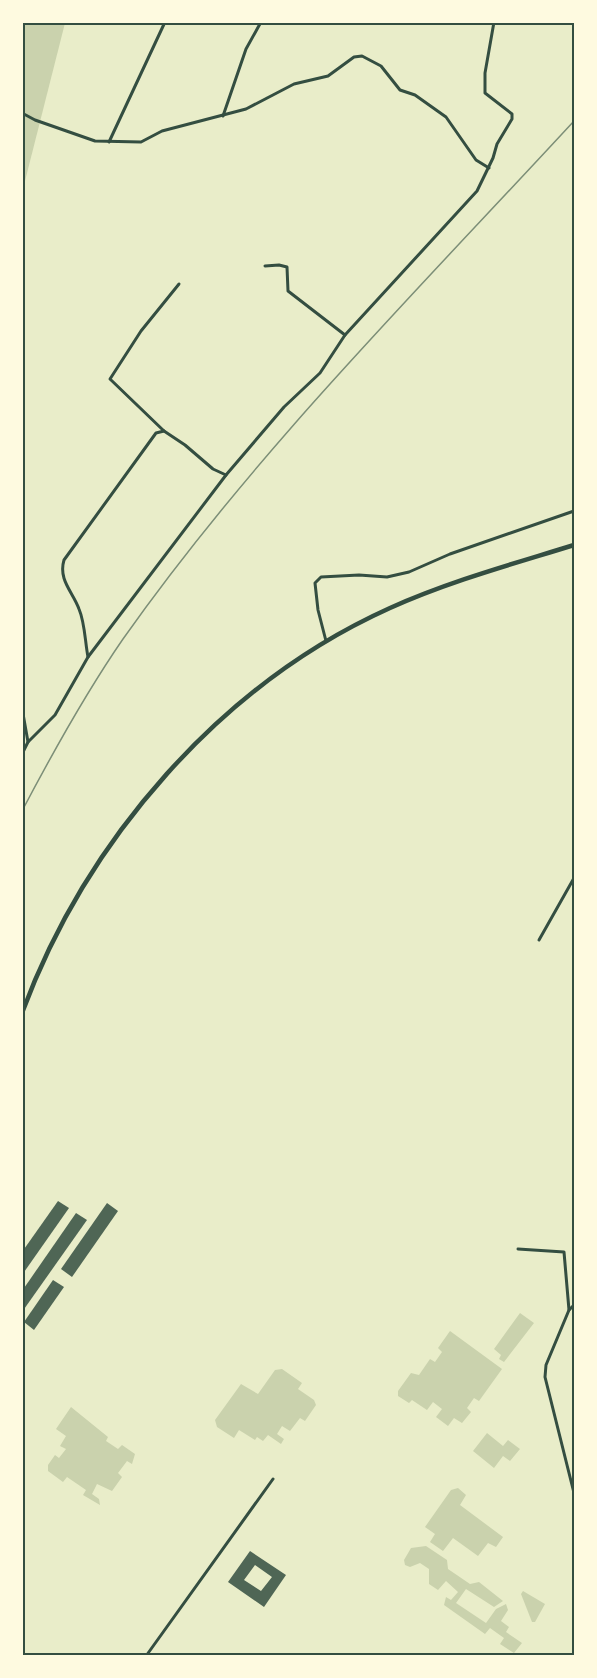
<svg xmlns="http://www.w3.org/2000/svg" width="597" height="1678" viewBox="0 0 597 1678" font-family="'Fira Sans Condensed',sans-serif">
  <style>
    .green { fill: #cad2ad }
    .building { fill: #4f6655; fill-rule: evenodd }
    .lines { fill: none; stroke-linecap: round; stroke-linejoin: round }
    .minor { stroke: #344e41; stroke-width: 3 }
    .primary { stroke: #344e41; stroke-width: 4.5 }
    .rail { stroke: #7c8e77; stroke-width: 1.5 }
    .neatline { fill: none; stroke: #344e41; stroke-width: 2 }
  </style>
  <rect width="100%" height="100%" fill="#e9edc9"/>
  <g class="green">
    <polygon points="23,23 65,23 24,185 23,185"/>
    <polygon points="520,1313 534,1323 504,1362 499,1359 501,1355 494,1349"/>
    <polygon points="450,1331 502,1369 479,1401 474,1398 467,1408 471,1412 462,1423 454,1418 448,1426 436,1417 442,1409 433,1402 427,1410 412,1400 409,1403 398,1396 398,1391 411,1373 419,1375 430,1359 435,1362 442,1352 438,1348"/>
    <polygon points="282,1369 302,1383 298,1389 314,1400 316,1405 305,1421 300,1418 290,1431 282,1426 277,1434 284,1439 281,1444 268,1435 263,1441 257,1437 255,1440 239,1430 234,1438 217,1427 215,1420 241,1384 258,1394 275,1370"/>
    <polygon points="71,1407 108,1437 106,1441 118,1449 122,1445 135,1454 132,1464 127,1461 118,1473 122,1477 112,1491 97,1484 92,1494 99,1499 100,1505 83,1495 86,1490 67,1477 63,1482 48,1471 48,1465 55,1455 59,1458 66,1449 60,1446 66,1436 56,1429"/>
    <polygon points="487,1433 503,1446 508,1440 520,1449 510,1461 503,1456 494,1468 473,1451"/>
    <polygon points="458,1488 466,1495 460,1505 503,1537 496,1547 488,1543 478,1556 453,1538 443,1551 430,1542 435,1534 425,1527 451,1490"/>
    <polygon points="426,1546 447,1560 448,1569 470,1584 479,1582 503,1601 494,1607 466,1589 456,1603 486,1623 496,1609 506,1604 508,1610 501,1621 509,1627 506,1632 522,1643 514,1653 500,1644 504,1638 490,1628 485,1634 444,1605 446,1597 451,1600 458,1592 446,1581 438,1590 429,1584 429,1569 420,1563 410,1567 405,1565 404,1560 411,1548"/>
    <polygon points="523,1591 545,1604 535,1622 532,1622 521,1594"/>
  </g>
  <g class="building">
    <polygon points="58,1201 69,1208 22,1275 22,1252"/>
    <polygon points="107,1203 118,1211 72,1277 61,1269"/>
    <polygon points="76,1213 87,1220 22,1312 22,1291"/>
    <polygon points="53,1280 64,1287 34,1330 24,1322"/>
    <path d="M250,1551L286,1575L264,1607L228,1582ZM255,1565L272,1577L261,1591L244,1580Z"/>
  </g>
  <g class="lines">
    <g class="minor">
      <polyline points="22,113 35,120 95,141 141,142 162,131 246,109 294,84 328,76 354,57 362,56 381,66 400,90 415,95 446,117 476,160 489,168"/>
      <polyline points="223,116 246,49 261,22"/>
      <polyline points="109,142 165,22"/>
      <polyline points="265,266 279,265 287,267 288,291 345,335"/>
      <polyline points="179,284 141,331 110,379 164,431 185,445 213,469 226,475"/>
      <polyline points="326,641 318,610 315,583 321,577 359,575 387,577 409,572 450,554 574,511"/>
      <path d="M88,657C85,642 85,623 79,609C73,592 58,580 64,560L156,433L164,431"/>
      <polyline points="22,708 28,742 22,754"/>
      <polyline points="28,742 55,715 88,657 226,475 284,407 320,373 345,335 477,191 493,158 497,144 512,119 512,114 485,93 485,73 494,22"/>
      <polyline points="539,940 574,878"/>
      <polyline points="518,1249 564,1252 569,1310 546,1365 545,1377 574,1493"/>
      <polyline points="569,1310 574,1305"/>
      <polyline points="146,1656 273,1479"/>
    </g>
    <path class="primary" d="M22,1013C86,840 221,684 390,608C450,581 513,564 574,545"/>
    <path class="rail" d="M22,811C53,752 85,694 123,639C255,452 419,289 574,121"/>
  </g>
  <rect width="597" height="1678" fill="none" stroke="#fefae0" stroke-width="48"/>
  <rect x="24" y="24" width="549" height="1630" class="neatline"/>
</svg>
